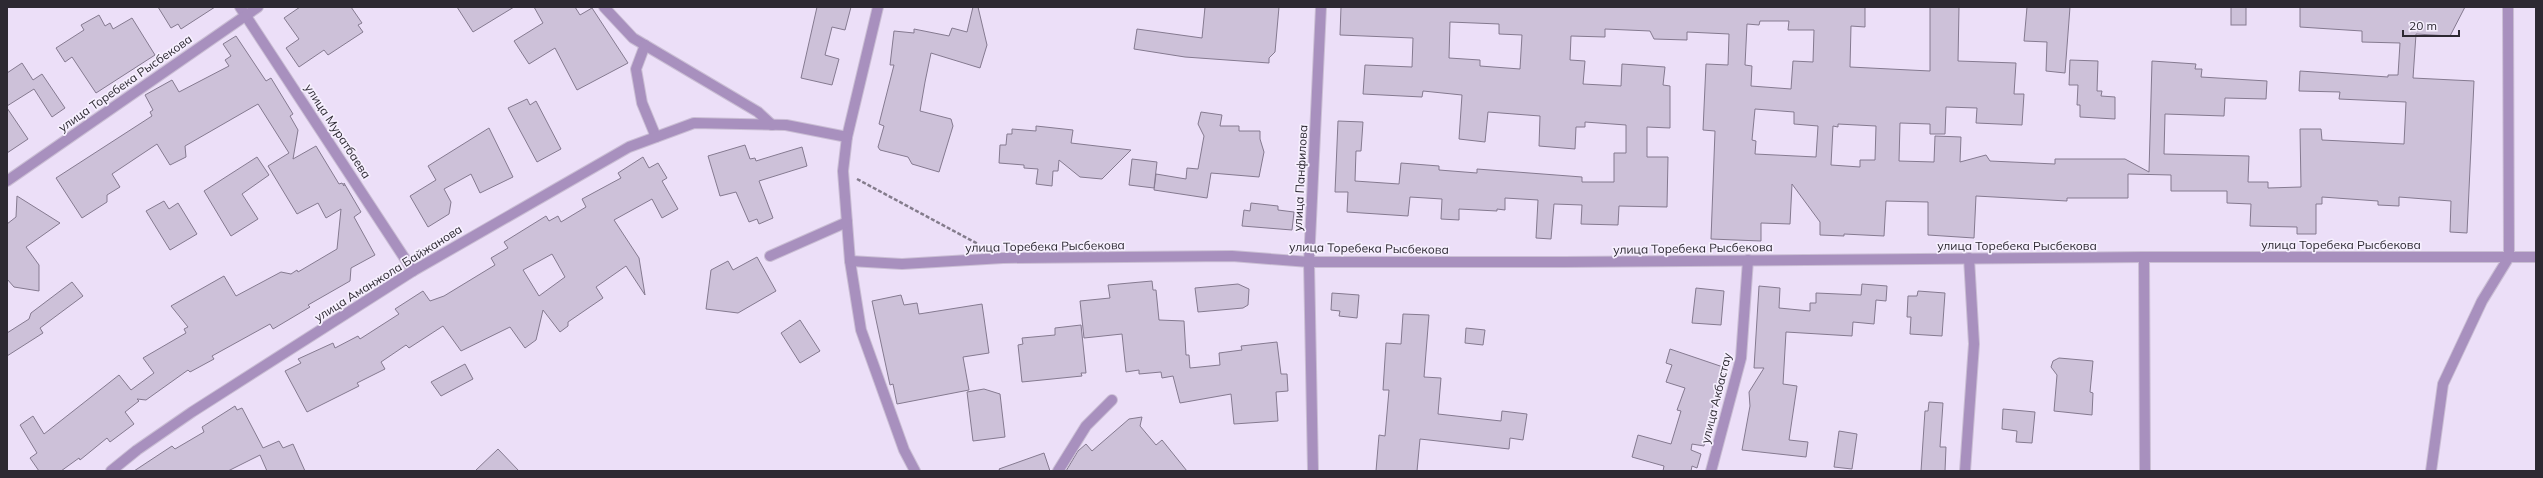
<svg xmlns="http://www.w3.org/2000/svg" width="2543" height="478" viewBox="0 0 2543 478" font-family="Mulish,sans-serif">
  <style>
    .building { fill: #cdc1d9; stroke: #857a90; fill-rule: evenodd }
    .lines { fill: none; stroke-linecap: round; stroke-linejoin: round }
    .minor-casing { stroke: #cabed4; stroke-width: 12 }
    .path { stroke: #847c8c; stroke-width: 2.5; stroke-dasharray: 4 2; stroke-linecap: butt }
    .minor { stroke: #a890be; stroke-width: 10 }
    .labels { text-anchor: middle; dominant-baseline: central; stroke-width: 3.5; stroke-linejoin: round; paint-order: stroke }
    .street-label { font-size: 12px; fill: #2d2932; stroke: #f6effe }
  </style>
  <rect width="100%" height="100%" fill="#ecdff8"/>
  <g class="building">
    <polygon points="158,7 215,7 181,29 178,24 171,28"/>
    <polygon points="300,7 351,7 362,23 358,25 363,32 328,55 324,50 299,67 286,48 299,39 284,18"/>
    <polygon points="457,7 514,7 473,32"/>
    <polygon points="534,7 575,7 580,15 592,8 628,63 577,90 555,48 529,64 514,41 543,23"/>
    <polygon points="817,7 851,7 845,30 832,27 825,55 839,59 832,85 801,78"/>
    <polygon points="973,7 978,7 987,45 980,68 931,53 925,82 920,111 951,119 953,126 939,172 912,164 908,157 880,150 878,147 884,126 879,124 894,65 890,65 894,31 914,33 914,29 949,36 952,28 967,32"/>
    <polygon points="1205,7 1279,7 1275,52 1269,58 1269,63 1185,57 1134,49 1137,29 1202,38"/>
    <path d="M1341,7H1865V27L1851,26L1850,67L1930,71V7H1959L1958,61L2016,63L2014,94H2024L2022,125L1976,123L1977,108L1946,107L1945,134H1930V124L1900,123L1899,161L1934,162L1935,136L1961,137L1960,162L1986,155L1990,161L2055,164V159H2125L2149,172L2152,61L2196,64L2195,69H2202L2201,77L2267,81L2266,99L2225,98L2224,116L2165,114L2164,154L2249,156L2248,182H2268V188L2301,187L2300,129H2321L2322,140L2404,144L2406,102L2339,99L2340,92L2299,91L2300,71L2388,77V75H2398L2400,43L2362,42V31L2300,27V7H2465L2450,36L2416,34L2413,78L2474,81L2467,233L2450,232L2451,201L2399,197V206L2378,205V201L2322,197V204H2316V234H2297V227L2250,226L2251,204L2227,203V191H2171V175L2128,174V198H2067V201L1976,196L1974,238L1928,235V202L1886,201L1884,236L1844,234V236L1820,235V222L1792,184L1790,224L1761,223V241L1711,239L1715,131L1703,130L1706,64L1728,65L1729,34L1687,32V40L1654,39L1650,31L1605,29V37L1571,36L1570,60L1585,61L1583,84L1621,86L1622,64L1665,67L1663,85L1670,86V128L1647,127V157H1668L1667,207L1619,206L1618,225L1581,224L1582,205L1554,204L1551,239L1536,238L1538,200L1505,198V210L1497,209V211L1459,209V220L1441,219L1442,199L1410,197L1408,216L1347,212L1348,192H1335L1338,121L1363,122L1361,151H1356L1355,181L1399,184L1401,163L1439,166V170L1477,173V169L1582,177V182H1614V153H1626V125L1585,122V127H1576L1575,149L1539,146L1540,116L1488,112L1485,142L1459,139L1462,95L1423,91L1422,97L1363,94L1365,65L1412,67L1413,38L1340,35ZM1760,21H1789L1788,30H1814L1813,62L1793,61L1791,89L1751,86L1752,66L1745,65L1747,24L1759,25ZM1450,22L1499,24V34L1522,35L1520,69L1480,66V60L1449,58ZM1755,109L1794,112V124L1818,126L1816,157L1755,154L1756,141L1752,140ZM1838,124L1876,126L1875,160H1860V167L1831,165L1833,126L1838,127Z"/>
    <polygon points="2027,7 2070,7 2065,73 2046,71 2047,42 2024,41"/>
    <rect x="2231" y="7" width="15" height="18"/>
    <polygon points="99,15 105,26 110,23 113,29 132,18 155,55 96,93 72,57 65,62 56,48 84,30 81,25"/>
    <polygon points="236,36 266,81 271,78 293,114 290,116 298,130 293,159 316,146 339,184 342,183 344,186 344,183 361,212 354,217 375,255 351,268 350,281 308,305 310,307 273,329 270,324 212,356 214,359 190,372 188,370 146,400 137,399 139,401 125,412 134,424 110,442 107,438 80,460 79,458 61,471 39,471 30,458 37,453 20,425 33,416 44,434 119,375 131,390 154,373 143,358 186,333 184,329 188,327 171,306 224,276 236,296 281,272 291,274 297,270 298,272 337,249 341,209 326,218 318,203 297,214 268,166 289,153 258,104 185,146 186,157 170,165 157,144 112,174 120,187 107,195 107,202 82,218 56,178 152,116 150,112 153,110 145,95 172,80 179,92 229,66 225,60 231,56 223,44"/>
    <polygon points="2070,60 2098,61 2097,91 2102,91 2101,96 2115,97 2115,119 2080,117 2080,105 2077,105 2078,85 2069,85"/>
    <polygon points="22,63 33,80 42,74 65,108 52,117 34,89 7,106 7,73"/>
    <polygon points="527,99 530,105 536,101 561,149 537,162 508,108"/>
    <polygon points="7,108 28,139 7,153"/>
    <polygon points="1201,112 1222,115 1220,126 1239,126 1239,131 1260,131 1260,139 1264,152 1259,177 1211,173 1207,198 1154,190 1156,174 1186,179 1187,168 1198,169 1204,136 1198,124"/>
    <polygon points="1036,126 1073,130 1071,143 1131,150 1102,179 1080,177 1059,160 1058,171 1053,171 1052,186 1036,184 1038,169 1024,168 1024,165 999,163 1000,145 1006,145 1007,134 1012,134 1012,129 1036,131"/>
    <polygon points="489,128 513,177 480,193 471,174 444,189 451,202 449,214 428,227 410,196 436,180 428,166"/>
    <polygon points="745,145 750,159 755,158 756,161 802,147 807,166 759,181 773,218 759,224 757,219 749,222 736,192 720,196 708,156"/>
    <polygon points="257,157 269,175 242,194 258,219 231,236 204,191"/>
    <path d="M643,157L649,168L658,163L667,178L662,181L678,209L662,218L652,199L614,220L639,258L645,295L626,266L596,287L603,298L568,322V326L560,332L543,310L536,340L525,348L510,327L461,351L443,326L409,348L406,345L381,362L385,369L357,383L359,386L307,412L285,371L301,363L298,359L333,343L335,348L358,336L360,339L399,314L395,309L423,291L430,301L444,296L495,265L491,258L508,248L504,242L546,216L549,221L558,216L561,222L586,207L582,199L621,178L618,173ZM552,254L565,277L539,296L523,270Z"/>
    <polygon points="1132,159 1157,162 1154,188 1129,185"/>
    <polygon points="17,196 60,223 26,247 39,265 39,291 14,287 7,279 7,224 16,217"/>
    <polygon points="164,201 169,209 178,203 197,234 170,250 146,211"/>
    <polygon points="1251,203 1278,206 1278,210 1294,212 1292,230 1242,226 1244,210 1250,211"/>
    <polygon points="757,257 776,291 738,313 706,309 711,270 728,261 733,270"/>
    <polygon points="1152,281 1153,290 1156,290 1159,320 1184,321 1186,355 1189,355 1190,368 1220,365 1219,353 1242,350 1241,346 1277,342 1281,374 1287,374 1288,391 1276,392 1278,421 1234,424 1231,394 1180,403 1173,376 1162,378 1161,372 1139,374 1139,370 1126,372 1122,334 1084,338 1080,301 1110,298 1108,285"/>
    <polygon points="72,282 83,296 40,328 43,333 7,356 7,333 29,319 31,313"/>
    <polygon points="1238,284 1249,289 1248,305 1243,308 1198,312 1195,288"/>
    <polygon points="1862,284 1887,286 1886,301 1876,300 1874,324 1853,322 1852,336 1786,332 1783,384 1797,386 1789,440 1808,442 1806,457 1742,450 1750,406 1749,392 1764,368 1754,368 1759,286 1780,288 1779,308 1810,311 1810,303 1816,303 1816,293 1861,295"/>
    <polygon points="1696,288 1724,291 1721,325 1692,323"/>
    <polygon points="1918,291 1945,293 1942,336 1910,334 1911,317 1907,317 1908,296 1917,296"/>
    <polygon points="1332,293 1359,295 1357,318 1339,316 1340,311 1331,310"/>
    <polygon points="901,295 904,305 917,303 919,314 982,304 989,353 963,357 969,390 897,404 893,384 890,385 872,301"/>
    <polygon points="1403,314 1429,315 1424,377 1441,378 1438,414 1501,421 1502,411 1527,414 1523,440 1510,438 1509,449 1420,439 1417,471 1376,471 1379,435 1385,436 1389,390 1383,390 1386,343 1401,344"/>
    <polygon points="800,320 820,351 800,363 781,333"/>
    <polygon points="1081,325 1086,373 1081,373 1082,376 1022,382 1018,345 1023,344 1022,338 1055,335 1055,328"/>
    <polygon points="1466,328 1485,330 1483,345 1465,343"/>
    <polygon points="1670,349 1726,368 1709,417 1704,446 1692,444 1691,450 1701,454 1697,468 1692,466 1691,471 1663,471 1664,466 1632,457 1638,435 1671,444 1681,411 1677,410 1685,388 1666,382 1672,365 1666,363"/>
    <polygon points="2059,358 2093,361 2090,392 2093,393 2092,415 2054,411 2057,375 2051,367 2053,361"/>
    <polygon points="465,364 473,379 441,396 431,382"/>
    <polygon points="984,389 1000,394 1005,437 973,441 967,392"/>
    <polygon points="1929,402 1943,403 1940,447 1946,447 1945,471 1921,471 1925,411 1928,411"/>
    <polygon points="235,406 237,410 242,408 263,448 279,441 283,448 293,444 305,471 267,471 260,455 228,471 134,471 172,446 175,449 204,432 202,427"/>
    <polygon points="2003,409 2035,412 2032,443 2016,442 2017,431 2002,429"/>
    <polygon points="1142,417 1140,426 1156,445 1162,440 1187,471 1066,471 1078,451 1086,444 1092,451 1129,419"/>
    <polygon points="1839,431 1857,434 1852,469 1834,467"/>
    <polygon points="498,449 519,471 475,471"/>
    <polygon points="1044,453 1050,471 1000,471 999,469"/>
  </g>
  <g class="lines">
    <g class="minor-casing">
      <g id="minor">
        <polyline points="240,7 413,271"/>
        <polyline points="604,7 633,38 758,112 772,125"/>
        <polyline points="878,7 847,137 843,171 850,261 861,330 904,450 915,471"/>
        <polyline points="645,45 636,69 642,103 656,137"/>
        <polyline points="7,181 258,7"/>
        <polyline points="770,256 847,222"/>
        <polyline points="2144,257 2145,471"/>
        <polyline points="850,261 902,264 1003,258 1232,256 1309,262 1564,262 2144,257 2536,257"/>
        <polyline points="111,471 137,450 192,412 413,271 629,147 694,123 786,125 847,137"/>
        <polyline points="1058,471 1086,426 1112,400"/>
        <polyline points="1313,471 1309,262 1321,7"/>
        <polyline points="1711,471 1741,358 1748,260"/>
        <polyline points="1965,471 1974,344 1969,258"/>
        <polyline points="2431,471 2443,384 2482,301 2509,257 2508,7"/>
      </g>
    </g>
    <polyline class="path" points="857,179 978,244"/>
    <use href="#minor" class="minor"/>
  </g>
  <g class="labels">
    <g class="street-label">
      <text transform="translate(125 83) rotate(-35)">улица Торебека Рысбекова</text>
      <text transform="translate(338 131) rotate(57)">улица Муратбаева</text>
      <text transform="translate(1300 178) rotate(-87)">улица Панфилова</text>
      <text x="2341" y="244">улица Торебека Рысбекова</text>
      <text x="2017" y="245">улица Торебека Рысбекова</text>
      <text transform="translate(1045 246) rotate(-1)">улица Торебека Рысбекова</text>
      <text transform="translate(1369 248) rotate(1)">улица Торебека Рысбекова</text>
      <text transform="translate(1693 248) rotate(-1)">улица Торебека Рысбекова</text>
      <text transform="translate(388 273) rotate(-32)">улица Аманжола Байжанова</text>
      <text transform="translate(1716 398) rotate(-76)">улица Акбастау</text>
    </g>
  </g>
  <rect width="2543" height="478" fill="none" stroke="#2d2932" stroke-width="16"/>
  <path d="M2403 30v6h56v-6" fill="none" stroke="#2d2932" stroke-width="2"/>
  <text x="2409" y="30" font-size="12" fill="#2d2932" stroke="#f6effe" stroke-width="3" paint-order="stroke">20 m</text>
</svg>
